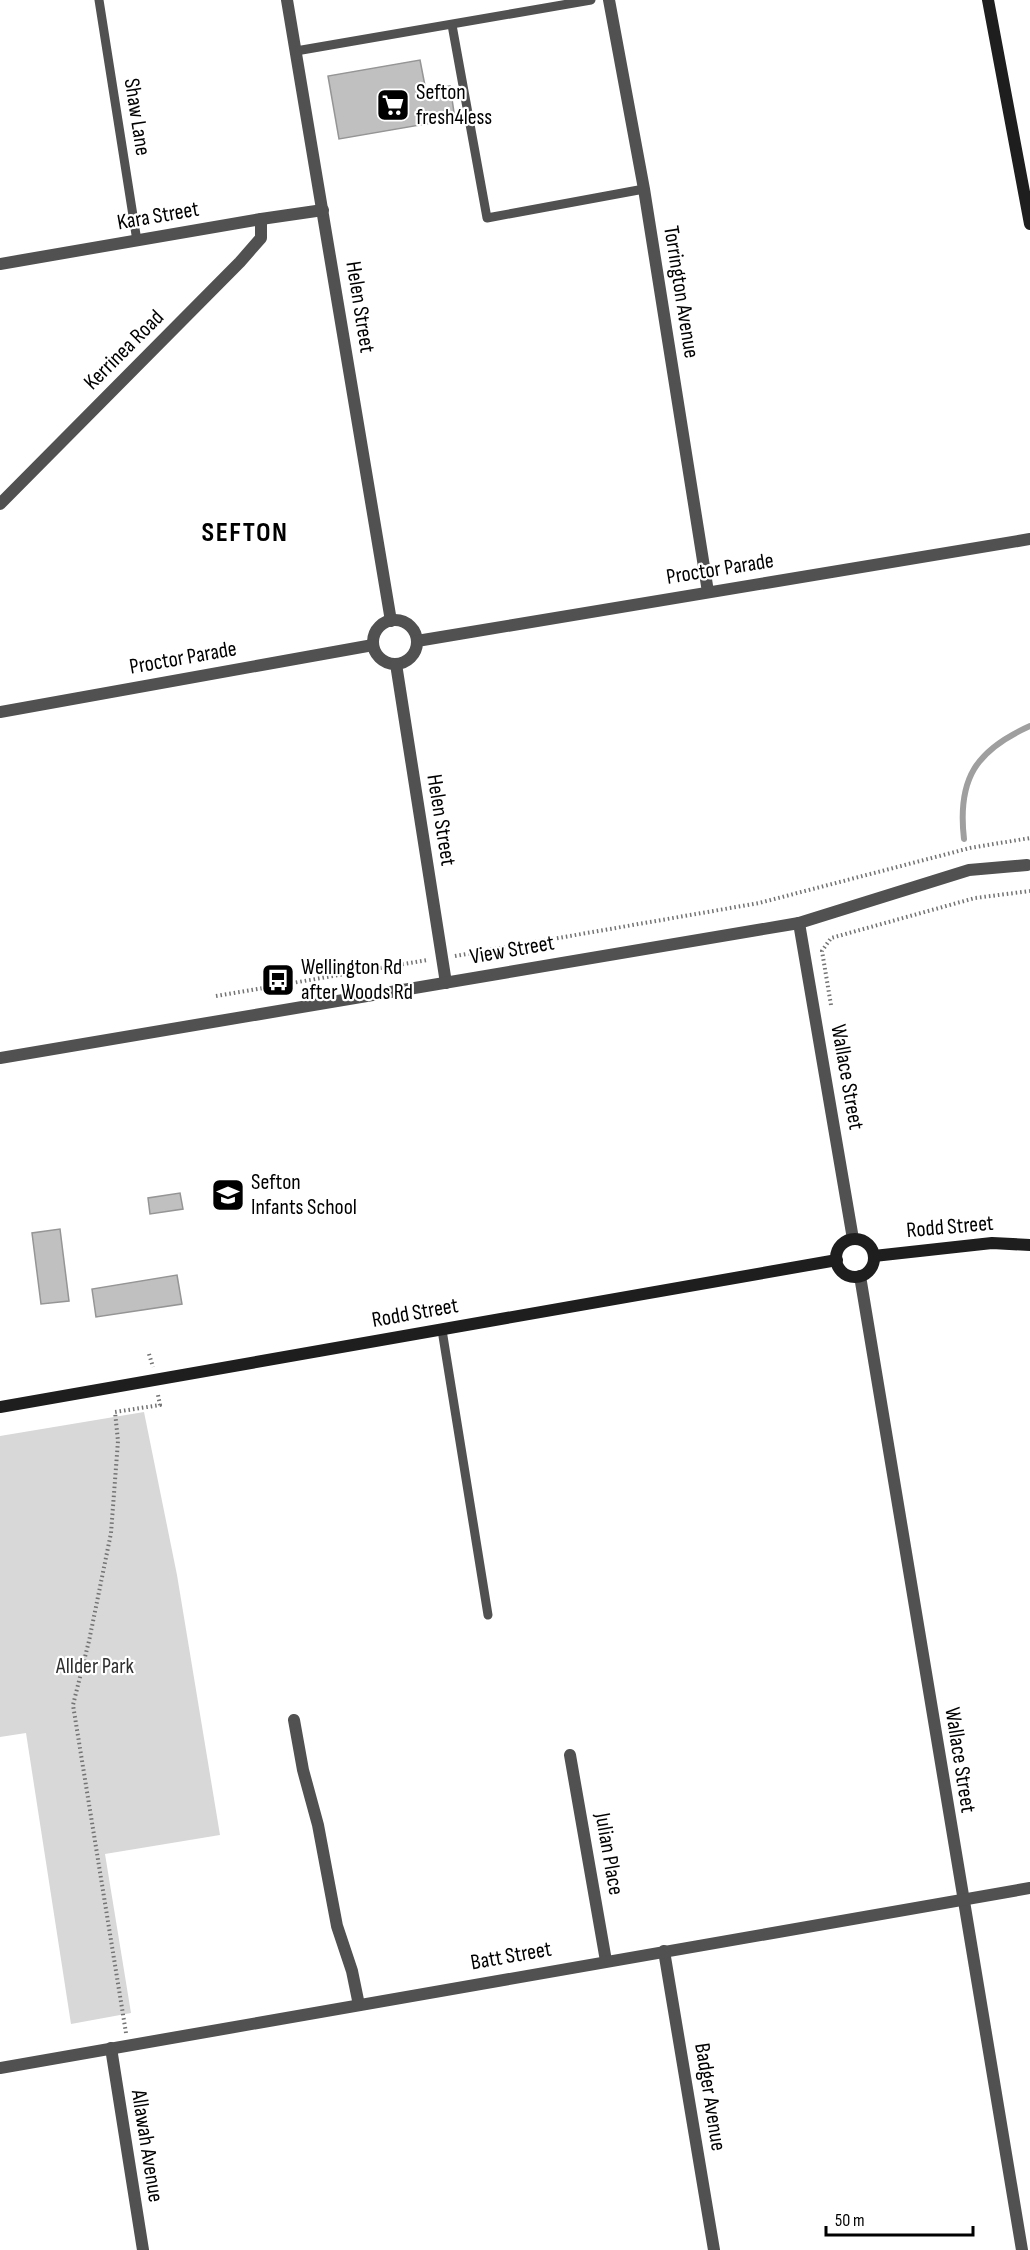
<svg xmlns="http://www.w3.org/2000/svg" width="1030" height="2250" viewBox="0 0 1030 2250" font-family="'Sofia Sans Condensed',sans-serif">
  <style>
    .green { fill: #d8d8d8 }
    .lines { fill: none; stroke-linecap: round; stroke-linejoin: round }
    .stream { stroke: #9f9f9f; stroke-width: 6 }
    .building { fill: #c0c0c0; stroke: #959595; stroke-width: 1.5 }
    .path { stroke: #737373; stroke-width: 4; stroke-dasharray: 1.5 3; stroke-linecap: butt }
    .lane { stroke: #515151; stroke-width: 9 }
    .street { stroke: #515151; stroke-width: 12 }
    .secondary { stroke: #1e1e1e; stroke-width: 12 }
    .labels { text-anchor: middle; dominant-baseline: central; stroke-width: 4.5; stroke-linejoin: round; paint-order: stroke }
    .poi-label { font-size: 22px; fill: #000; stroke: #fff; text-anchor: start }
    .street-label { font-size: 22px; fill: #000; stroke: #fff }
    .park-label { font-size: 22px; fill: #2f2f2f; stroke: #fff }
    .district-label { font-size: 28px; font-weight: bold; letter-spacing: 1.5px; fill: #000; stroke: #fff }
  </style>
  <rect width="100%" height="100%" fill="#fff"/>
  <polygon class="green" points="144,1412 177,1575 220,1835 105,1854 131,2013 71,2024 26,1733 0,1737 0,1436"/>
  <g class="lines">
    <path class="stream" d="M964,839C957,779 976,750 1030,726"/>
  </g>
  <g class="building">
    <polygon points="420,60 426,91 450,86 455,119 339,139 328,76"/>
    <polygon points="180,1193 183,1209 150,1214 148,1198"/>
    <polygon points="60,1229 69,1301 41,1304 32,1233"/>
    <polygon points="177,1275 182,1304 96,1317 92,1289"/>
  </g>
  <g class="lines">
    <g class="path">
      <polyline points="455,956 759,903 970,848 1030,838"/>
      <polyline points="216,996 427,960"/>
      <polyline points="831,1005 822,951 831,938 975,898 1030,891"/>
      <polyline points="149,1354 153,1367"/>
      <polyline points="126,2033 73,1705 89,1641 111,1533 118,1441 115,1412 160,1405 158,1395"/>
    </g>
    <g class="lane">
      <polyline points="99,0 137,241"/>
      <polyline points="452,25 487,218 644,189"/>
      <polyline points="296,51 591,0"/>
      <polyline points="442,1330 488,1615"/>
    </g>
    <g class="street">
      <polyline points="287,0 391,621"/>
      <polyline points="609,0 644,189 708,592"/>
      <polyline points="0,264 261,219 323,210"/>
      <polyline points="0,504 240,262 261,238 261,219"/>
      <circle cx="395" cy="642" r="22"/>
      <polyline points="417,641 1030,539"/>
      <polyline points="396,664 446,983"/>
      <polyline points="0,712 373,645"/>
      <polyline points="799,923 853,1239"/>
      <polyline points="0,1058 799,923 969,870 1027,865"/>
      <polyline points="860,1276 1022,2250"/>
      <polyline points="294,1720 303,1770 318,1825 337,1926 352,1971 359,2005"/>
      <polyline points="570,1755 606,1961"/>
      <polyline points="664,1951 714,2250"/>
      <polyline points="111,2048 143,2250"/>
      <polyline points="0,2068 1030,1888"/>
    </g>
    <g class="secondary">
      <polyline points="988,0 1030,224"/>
      <circle cx="855" cy="1258" r="19"/>
      <polyline points="874,1256 992,1243 1030,1245"/>
      <polyline points="0,1407 837,1260"/>
    </g>
  </g>
  <defs>
    <g id="supermarket-square" transform="scale(1.725)"><rect x="-9" y="-9" width="18" height="18" rx="4" fill="#000" stroke="#fff"/><path d="M-6-5.5h2.5l.6 2H6L4.5 2H-2.5L-4.4-4H-6ZM-1.5 3.2a1.3 1.3 0 1 0 .1 0ZM3 3.2a1.3 1.3 0 1 0 .1 0Z" fill="#fff"/></g>
    <g id="bus-square" transform="scale(1.725)"><rect x="-9" y="-9" width="18" height="18" rx="4" fill="#000" stroke="#fff"/><path d="M-5-6H5V4H4V6H2V4H-2V6H-4V4H-5ZM-3.5-4V0h7V-4ZM-3.5 1.2v1.5H-2V1.2ZM2 1.2v1.5H3.5V1.2Z" fill="#fff"/></g>
    <g id="school-square" transform="scale(1.725)"><rect x="-9" y="-9" width="18" height="18" rx="4" fill="#000" stroke="#fff"/><path d="M0-5L7-2L0 1L-7-2ZM-4 1L0 2.5L4 1V4Q0 6-4 4Z" fill="#fff"/></g>
  </defs>
  <g fill-rule="evenodd">
    <use href="#supermarket-square" x="393" y="105"/>
    <use href="#bus-square" x="278" y="980"/>
    <use href="#school-square" x="228" y="1195"/>
  </g>
  <g class="labels">
    <g class="poi-label">
      <text x="416" y="92">Sefton<tspan x="416" dy="25">fresh4less</tspan></text>
      <text x="301" y="967">Wellington Rd<tspan x="301" dy="25">after Woods Rd</tspan></text>
      <text x="251" y="1182">Sefton<tspan x="251" dy="25">Infants School</tspan></text>
    </g>
    <g class="street-label">
      <text transform="translate(137 117) rotate(81)">Shaw Lane</text>
      <text transform="translate(158 216) rotate(-10)">Kara Street</text>
      <text transform="translate(681 292) rotate(81)">Torrington Avenue</text>
      <text transform="translate(360 307) rotate(81)">Helen Street</text>
      <text transform="translate(124 350) rotate(-45)">Kerrinea Road</text>
      <text transform="translate(720 569) rotate(-9)">Proctor Parade</text>
      <text transform="translate(183 658) rotate(-10)">Proctor Parade</text>
      <text transform="translate(441 820) rotate(81)">Helen Street</text>
      <text transform="translate(512 950) rotate(-10)">View Street</text>
      <text transform="translate(847 1077) rotate(80)">Wallace Street</text>
      <text transform="translate(950 1227) rotate(-5)">Rodd Street</text>
      <text transform="translate(415 1313) rotate(-10)">Rodd Street</text>
      <text transform="translate(960 1760) rotate(81)">Wallace Street</text>
      <text transform="translate(609 1854) rotate(80)">Julian Place</text>
      <text transform="translate(511 1956) rotate(-10)">Batt Street</text>
      <text transform="translate(710 2097) rotate(81)">Badger Avenue</text>
      <text transform="translate(147 2146) rotate(81)">Allawah Avenue</text>
    </g>
    <g class="park-label">
      <text x="95" y="1666">Allder Park</text>
    </g>
    <g class="district-label">
      <text x="245" y="532">SEFTON</text>
    </g>
  </g>
  <path d="M826 2226v9h147v-9" fill="none" stroke="#000000" stroke-width="3"/>
  <text x="835" y="2226" font-size="18" fill="#000000" stroke="#ffffff" stroke-width="4.5" paint-order="stroke">50 m</text>
</svg>
